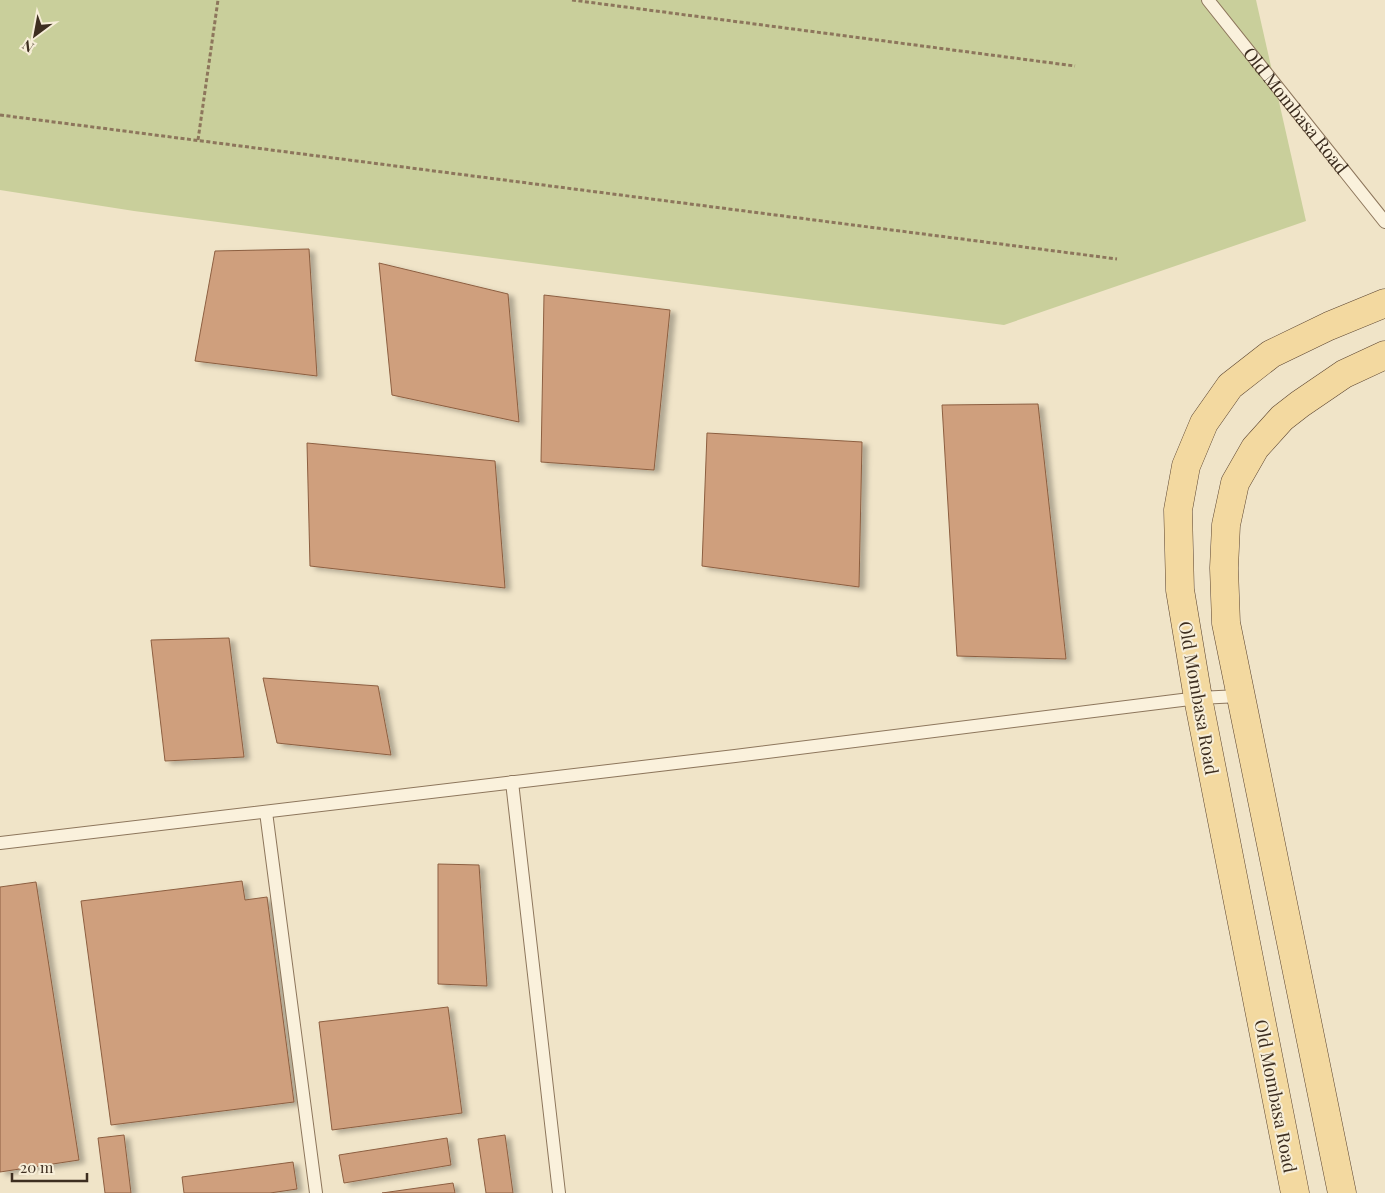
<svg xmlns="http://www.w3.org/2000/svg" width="1385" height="1193" viewBox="0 0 1385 1193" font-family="'Playfair Display',serif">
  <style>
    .green { fill: #c9cf9b }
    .building { fill: #cf9f7d; stroke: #8d5f41; filter: url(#shadow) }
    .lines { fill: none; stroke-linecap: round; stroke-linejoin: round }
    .lane-casing { stroke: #8d765c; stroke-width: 14 }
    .primary-casing { stroke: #5b4430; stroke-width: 29 }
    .path { stroke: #8d765c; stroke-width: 3; stroke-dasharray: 4 2.5; stroke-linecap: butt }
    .lane { stroke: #faf1dc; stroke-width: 12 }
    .primary { stroke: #f3d9a0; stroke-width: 28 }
    .labels { text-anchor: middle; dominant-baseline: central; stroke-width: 4; stroke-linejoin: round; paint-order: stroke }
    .street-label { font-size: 18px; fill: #3d2e20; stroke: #f7eed8 }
  </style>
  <defs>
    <filter id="shadow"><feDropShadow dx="5.5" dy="3" stdDeviation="2.5" flood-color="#0004"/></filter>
  </defs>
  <rect width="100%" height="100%" fill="#f0e4c8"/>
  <polygon class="green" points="0,0 1256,0 1306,221 1004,325 134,211 0,190"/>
  <g class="building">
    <polygon points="309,249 317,376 195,361 215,251"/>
    <polygon points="379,263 508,294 519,422 392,395"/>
    <polygon points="544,295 670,310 654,470 541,462"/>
    <polygon points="1038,404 1066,659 957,656 942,405"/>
    <polygon points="707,433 862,442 859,587 702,566"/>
    <polygon points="307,443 495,461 505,588 310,566"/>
    <polygon points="229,638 244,757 165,761 151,640"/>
    <polygon points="263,678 378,686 391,755 277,743"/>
    <polygon points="438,864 479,865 487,986 438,984"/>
    <polygon points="242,881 245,900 267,897 294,1102 111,1125 81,901"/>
    <polygon points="36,882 79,1160 0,1172 0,887"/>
    <polygon points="448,1007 462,1113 332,1130 319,1022"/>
    <polygon points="124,1135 131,1193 105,1193 98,1138"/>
    <polygon points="505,1135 513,1193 486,1193 478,1139"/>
    <polygon points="447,1138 451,1165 344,1183 339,1155"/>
    <polygon points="293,1162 297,1189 270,1193 184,1193 182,1177"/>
    <polygon points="453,1183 455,1193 382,1193"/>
  </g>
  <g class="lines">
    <g class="lane-casing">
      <g id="lane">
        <path id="s1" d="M1208,0L1385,222"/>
        <polyline points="512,782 559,1193"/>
        <polyline points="266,812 316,1193"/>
        <polyline points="0,843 735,756 1198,698 1240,696"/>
      </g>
    </g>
    <g class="primary-casing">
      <g id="primary">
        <polyline points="1295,1193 1198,698 1180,590 1178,510 1186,466 1204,423 1230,386 1271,354 1329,326 1385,303"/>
        <polyline points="1342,1193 1226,623 1224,568 1226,525 1235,483 1255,448 1282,418 1300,404 1344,374 1385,355"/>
      </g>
    </g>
    <g class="path">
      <polyline points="572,0 1075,66"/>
      <polyline points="0,115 1117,259"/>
      <polyline points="198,140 218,0"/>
    </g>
    <use href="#lane" class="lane"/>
    <use href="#primary" class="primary"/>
  </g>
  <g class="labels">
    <g class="street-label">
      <text stroke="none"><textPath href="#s1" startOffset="141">Old Mombasa Road</textPath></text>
      <text transform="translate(1199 698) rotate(80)">Old Mombasa Road</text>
      <text transform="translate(1276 1096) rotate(79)">Old Mombasa Road</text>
    </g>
  </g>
  <g transform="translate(35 35) rotate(212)" stroke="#f7eed8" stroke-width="4" paint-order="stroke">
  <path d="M0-4L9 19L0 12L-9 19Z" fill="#3d2e20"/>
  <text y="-8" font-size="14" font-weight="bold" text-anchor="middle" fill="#3d2e20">N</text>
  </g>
  <path d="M12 1173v8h75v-8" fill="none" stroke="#3d2e20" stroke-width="2.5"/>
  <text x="20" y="1173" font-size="15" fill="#3d2e20" stroke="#f7eed8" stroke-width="4" paint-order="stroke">20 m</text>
</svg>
